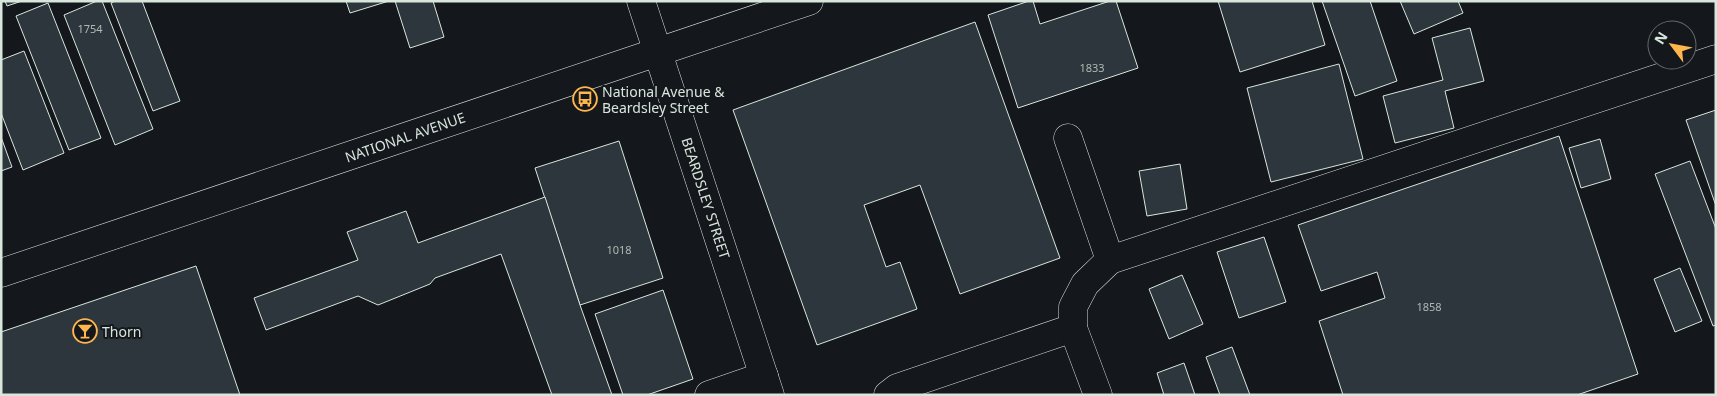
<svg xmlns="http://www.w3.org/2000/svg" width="1717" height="396" viewBox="0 0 1717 396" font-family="'Noto Sans',sans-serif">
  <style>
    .building { fill: #2c363c; stroke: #d8e6dc }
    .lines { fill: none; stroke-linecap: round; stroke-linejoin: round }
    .minor-casing { stroke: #d8e6dc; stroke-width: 29 }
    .major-casing { stroke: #d8e6dc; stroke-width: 29 }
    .minor { stroke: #14181c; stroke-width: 28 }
    .major { stroke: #14181c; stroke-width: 28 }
    .labels { text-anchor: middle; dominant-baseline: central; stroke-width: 4; stroke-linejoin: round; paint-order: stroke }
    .number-label { font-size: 11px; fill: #adbab4 }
    .poi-label { font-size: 14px; fill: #d8e6dc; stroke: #14181c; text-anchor: start }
    .street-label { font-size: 14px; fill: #d8e6dc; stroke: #14181c }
  </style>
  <rect width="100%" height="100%" fill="#14181c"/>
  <g class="building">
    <polygon points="5,1 22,1 7,6"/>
    <polygon points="97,1 102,1 153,129 115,145 64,15"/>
    <polygon points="115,1 142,1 180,101 153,111 111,3"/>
    <polygon points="346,1 389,1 350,13"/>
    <polygon points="395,1 433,1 444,37 410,48"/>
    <polygon points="1029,1 1033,1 1040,24 1110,1 1116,1 1138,68 1018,108 988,15"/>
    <polygon points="1218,1 1312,1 1325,45 1240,72"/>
    <polygon points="1322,1 1370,1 1397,81 1355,96"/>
    <polygon points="1400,1 1458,1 1463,13 1414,34"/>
    <polygon points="48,3 101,138 69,150 16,16"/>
    <polygon points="975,22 1060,258 960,294 920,185 864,205 886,267 900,262 917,309 817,345 733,110"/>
    <polygon points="1470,28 1484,81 1445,91 1454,128 1395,143 1383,96 1443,80 1432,38"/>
    <polygon points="24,51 64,153 23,170 1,113 1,60"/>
    <polygon points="1339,64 1363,159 1271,182 1247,88"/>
    <polygon points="1716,110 1716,206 1686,120"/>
    <polygon points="1559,136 1638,374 1577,395 1343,395 1319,321 1385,298 1377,272 1321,291 1298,225"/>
    <polygon points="1,137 12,167 1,171"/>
    <polygon points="1600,139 1611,179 1581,188 1569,148"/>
    <polygon points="619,141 663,278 580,305 535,168"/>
    <polygon points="1690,161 1716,229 1716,325 1713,326 1655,174"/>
    <polygon points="1180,164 1187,209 1147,216 1139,171"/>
    <polygon points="545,197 580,305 612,395 552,395 501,254 435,278 430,284 378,305 358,296 266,330 254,298 358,260 347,232 406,211 418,243"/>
    <polygon points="1264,237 1286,302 1239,318 1217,252"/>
    <polygon points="196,266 240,395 1,395 1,332"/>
    <polygon points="1680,268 1702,321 1675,332 1654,279"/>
    <polygon points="1182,275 1203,324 1169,339 1149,289"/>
    <polygon points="663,290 693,379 647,395 623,395 595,314"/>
    <polygon points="1232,347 1250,395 1220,395 1206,357"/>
    <polygon points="1184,363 1195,395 1164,395 1157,373"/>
  </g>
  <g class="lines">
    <g class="minor-casing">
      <g id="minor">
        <polyline points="641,1 770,395"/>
        <polyline points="1068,138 1110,260"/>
        <polyline points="709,395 764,376"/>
        <polyline points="888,395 897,388 1073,328"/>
        <polyline points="1098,395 1073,328 1073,307 1085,284 1110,260 1716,59"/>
      </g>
    </g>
    <g class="major-casing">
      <polyline id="major" points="1,273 809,1"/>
    </g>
    <use href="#minor" class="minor"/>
    <use href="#major" class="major"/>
  </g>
  <defs>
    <g id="bus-ring" transform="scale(1.25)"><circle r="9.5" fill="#14181c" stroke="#ffb74d" stroke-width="1.5"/><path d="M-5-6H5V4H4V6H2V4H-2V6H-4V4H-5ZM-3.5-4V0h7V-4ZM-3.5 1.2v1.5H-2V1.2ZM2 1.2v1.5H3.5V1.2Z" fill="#ffb74d"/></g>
    <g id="bar-ring" transform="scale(1.25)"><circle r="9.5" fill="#14181c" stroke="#ffb74d" stroke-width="1.5"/><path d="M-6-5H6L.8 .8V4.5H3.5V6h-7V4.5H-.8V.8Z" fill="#ffb74d"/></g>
  </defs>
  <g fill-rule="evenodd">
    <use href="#bus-ring" x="585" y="99"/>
    <use href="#bar-ring" x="85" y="331"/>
  </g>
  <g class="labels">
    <g class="number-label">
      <text x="90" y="28">1754</text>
      <text x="1092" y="67">1833</text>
      <text x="619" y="249">1018</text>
      <text x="1429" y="306">1858</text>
    </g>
    <g class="poi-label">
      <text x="602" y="91">National Avenue &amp;<tspan x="602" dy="16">Beardsley Street</tspan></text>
      <text x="102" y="331">Thorn</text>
    </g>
    <g class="street-label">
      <text transform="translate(405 137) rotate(-19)">NATIONAL AVENUE</text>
      <text transform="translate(706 198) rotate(72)">BEARDSLEY STREET</text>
    </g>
  </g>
  <rect width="1717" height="396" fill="none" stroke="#d8e6dc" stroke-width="5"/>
  <g transform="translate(1672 45) rotate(302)"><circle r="24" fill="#14181c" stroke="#626a69"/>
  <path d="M0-4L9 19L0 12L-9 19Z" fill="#ffb74d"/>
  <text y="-8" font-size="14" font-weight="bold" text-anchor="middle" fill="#d8e6dc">N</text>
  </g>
</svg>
